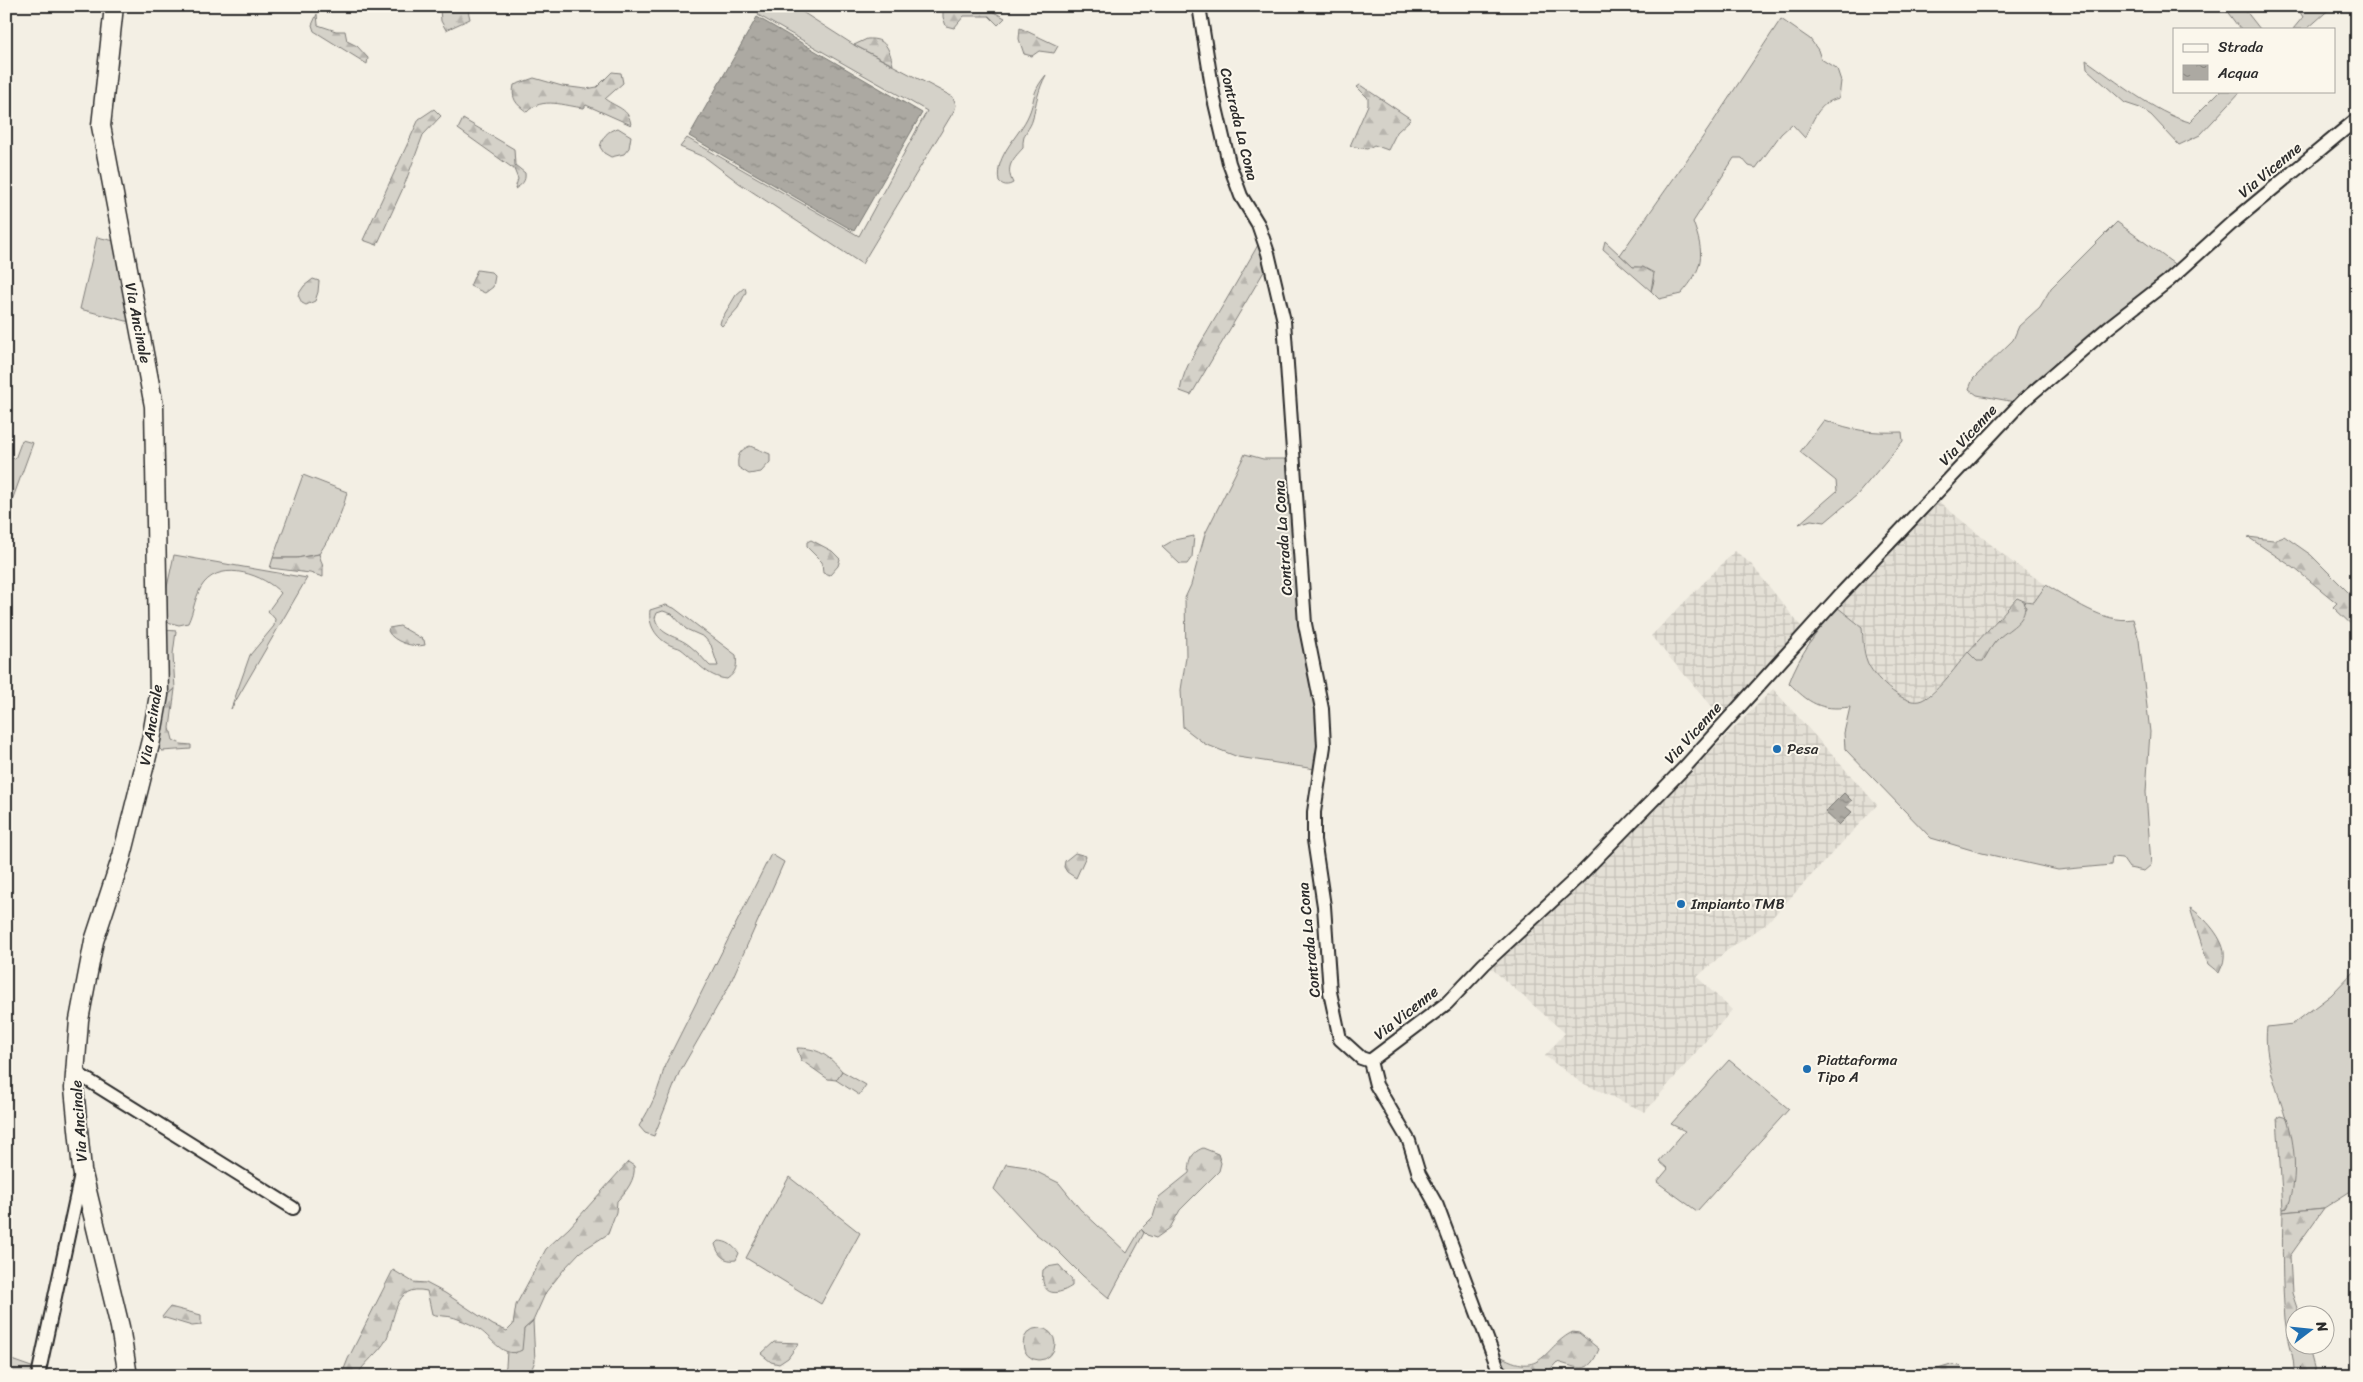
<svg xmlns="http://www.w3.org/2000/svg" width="2363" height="1382" viewBox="0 0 2363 1382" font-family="Sriracha,sans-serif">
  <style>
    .industrial { fill: url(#industrial-grid) }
    .grass { fill: #d5d2c9; stroke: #807e7a; fill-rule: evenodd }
    .forest { fill: url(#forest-firs); stroke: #807e7a }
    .water { fill: url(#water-ripples); stroke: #787772 }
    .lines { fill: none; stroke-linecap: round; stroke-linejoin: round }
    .minor-casing { stroke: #2b2b2b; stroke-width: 16 }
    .secondary-casing { stroke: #2b2b2b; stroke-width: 21 }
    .minor { stroke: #fbf7ec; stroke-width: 12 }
    .secondary { stroke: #fbf7ec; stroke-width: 18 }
    .poi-dot { fill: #1f6fb2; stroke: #fbf7ec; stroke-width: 2 }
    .labels { text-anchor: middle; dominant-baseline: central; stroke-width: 4; stroke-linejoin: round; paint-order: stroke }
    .street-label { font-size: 15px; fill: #2b2b2b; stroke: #fbf7ec }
    .poi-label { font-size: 15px; fill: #2b2b2b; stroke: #fbf7ec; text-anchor: start }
  </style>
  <defs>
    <pattern id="industrial-grid" width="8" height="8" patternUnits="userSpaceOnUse" patternTransform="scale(1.25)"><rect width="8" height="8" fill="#e4e0d6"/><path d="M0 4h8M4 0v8" fill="none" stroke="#c4c0b8"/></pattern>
    <pattern id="forest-firs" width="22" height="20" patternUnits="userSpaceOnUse" patternTransform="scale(1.25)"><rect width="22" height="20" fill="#d5d2c9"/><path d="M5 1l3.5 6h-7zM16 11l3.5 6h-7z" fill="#b7b4ad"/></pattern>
    <pattern id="water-ripples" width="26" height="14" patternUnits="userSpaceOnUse" patternTransform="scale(1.25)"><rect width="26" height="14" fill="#aca9a2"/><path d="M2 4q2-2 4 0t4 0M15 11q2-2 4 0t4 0" fill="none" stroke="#8c8a84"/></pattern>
  </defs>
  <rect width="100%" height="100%" fill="#f3efe4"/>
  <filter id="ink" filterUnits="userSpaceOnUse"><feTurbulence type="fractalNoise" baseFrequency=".02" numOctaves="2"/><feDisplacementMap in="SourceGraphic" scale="10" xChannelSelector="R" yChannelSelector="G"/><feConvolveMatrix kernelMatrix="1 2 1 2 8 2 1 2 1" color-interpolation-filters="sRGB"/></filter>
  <g filter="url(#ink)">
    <g class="industrial">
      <polygon points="1938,501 2011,561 2046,585 2034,602 2016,598 1968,652 1943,683 1921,701 1909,702 1893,692 1873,673 1867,661 1862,627 1837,607"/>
      <polygon points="1735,551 1751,564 1803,629 1723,719 1651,636"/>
      <polygon points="1773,689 1877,805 1765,925 1725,952 1697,977 1732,1010 1645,1112 1580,1082 1545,1056 1565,1033 1491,968 1540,923"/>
    </g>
    <g class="grass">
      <polygon points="764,6 793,6 854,45 953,97 956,105 955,109 862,264 739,183 706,158 680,147 687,138 859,236 927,111 758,15"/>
      <polygon points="2223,6 2242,6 2260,29 2240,29"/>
      <polygon points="2296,6 2333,6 2307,29 2293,29 2303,17"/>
      <path d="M1781,19L1810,39L1818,50L1821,59L1837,69L1841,81L1839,98C1818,103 1813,120 1805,138L1792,124L1781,134L1756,168L1749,166L1742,158H1734L1693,222C1705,254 1704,268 1681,294L1659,299L1651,291L1654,281C1648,270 1645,267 1633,267L1620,255L1707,131Z"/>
      <path d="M2086,60C2116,81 2154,112 2189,122L2220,91H2241L2200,135L2179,145L2151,115L2140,108L2125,103L2087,69Z"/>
      <path d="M1046,75C1038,90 1036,103 1033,118C1030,131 1022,131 1023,148C1012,160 1005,167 1013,183C1008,186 1003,186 999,181C994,155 1020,136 1029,114C1036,97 1031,93 1046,75Z"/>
      <path d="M618,128L631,136L629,148L624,154L611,157L604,153L600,147C603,136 607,131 618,128Z"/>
      <polygon points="2117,222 2177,266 2015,402 1977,395 1969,389 1973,379 2013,340 2019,326 2040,307 2051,288"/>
      <polygon points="97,237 119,242 134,323 80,309"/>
      <polygon points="745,287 746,292 738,308 722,326 720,324 721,320 736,295"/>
      <path d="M1824,420C1855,431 1870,433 1902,432L1903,441L1857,495L1825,522L1811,520L1799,524L1837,491L1836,481L1800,452Z"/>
      <polygon points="22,440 33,443 6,517 6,456 15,459"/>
      <path d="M750,446L770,454V462L761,472L749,474L738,467C737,456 739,450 750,446Z"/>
      <polygon points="1245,454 1263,459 1290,459 1319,714 1315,769 1238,757 1205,744 1183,727 1181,690 1186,657 1185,598 1191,585 1205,534"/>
      <path d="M303,475L347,492C342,515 332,534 319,554L297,558H273Z"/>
      <polygon points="1194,536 1192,557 1187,564 1180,564 1162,547 1174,540"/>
      <path d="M174,555L307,578L231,709L250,655L274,626L275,619L268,611L281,593C264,575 223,560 204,583C195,594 194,611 188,623L179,625L167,622V587Z"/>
      <path d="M2046,585C2071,599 2104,624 2133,619L2139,640L2150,732L2146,792L2151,865L2144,871L2129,868L2122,858L2112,857L2111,865L2058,870L1982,853L1931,838L1845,749L1844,733L1850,707C1820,711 1809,703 1789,683C1800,653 1817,632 1837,607L1862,627C1863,638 1863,651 1867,661C1872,676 1902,705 1919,701C1934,698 1958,664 1968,652L1977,661C1989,653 1990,646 1999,638C2009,628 2017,619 2026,608L2024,601L2034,602Z"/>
      <path d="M666,605L674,608L736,655C737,666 737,672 727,679C706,677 697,661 681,649C678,647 674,647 670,645C656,638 648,625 650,610ZM663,611L672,614L686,629L704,637L711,645L718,666H710C704,660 698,652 690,646C677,635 660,637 655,618L657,613Z"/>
      <polygon points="166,630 176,631 173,654 175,689 165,697"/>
      <path d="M771,854L784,862L729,986L679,1073L654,1136L645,1133L639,1126C652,1106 659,1089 665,1065Z"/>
      <path d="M2357,968V1187L2324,1208L2283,1212V1209L2287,1208L2292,1145L2287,1118L2285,1116C2277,1088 2263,1056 2267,1027L2293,1024L2331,995Z"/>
      <polygon points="1729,1060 1789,1109 1697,1211 1657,1182 1668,1169 1659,1161 1685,1131 1671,1124"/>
      <polygon points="842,1071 866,1085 859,1095 836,1080"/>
      <polygon points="1006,1164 1027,1167 1059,1183 1080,1209 1127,1253 1141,1229 1144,1233 1109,1298 1083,1276 1057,1250 1036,1234 994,1189"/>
      <polygon points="789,1177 860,1233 821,1304 746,1258"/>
      <polygon points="533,1321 535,1361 529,1376 503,1376 506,1366 507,1351 516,1353 524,1329"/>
      <polygon points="6,1358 37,1369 35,1376 6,1376"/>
    </g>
    <g class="forest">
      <polygon points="442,6 467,6 470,19 446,30 441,21 440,9"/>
      <polygon points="943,6 982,6 1005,18 998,25 989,16 964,16 954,28 946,26 943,17"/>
      <polygon points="317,14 318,25 336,31 345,31 347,41 357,46 368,58 367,64 314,31 312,25"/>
      <polygon points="1020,28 1058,46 1054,53 1039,51 1032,56 1024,54 1019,39"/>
      <path d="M867,39C886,38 889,48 893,65L854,45Z"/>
      <path d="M612,72L621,73L623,83L605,99C617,108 629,108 631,125L586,105L584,108C565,106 542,96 527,112C516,104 511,99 514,85L534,78L562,86L586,89L597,87Z"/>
      <polygon points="1360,85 1411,119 1397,132 1388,150 1374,145 1367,149 1350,146 1368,105 1368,98 1357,87"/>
      <polygon points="434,109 441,116 423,135 404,186 377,245 363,240 419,119"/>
      <path d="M463,119L514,149L515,165L525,173C526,182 522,184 515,189L518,179L514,169L458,129Z"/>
      <path d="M1262,238L1266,268L1191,395L1180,391C1184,364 1200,346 1213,322C1230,294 1246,266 1262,238Z"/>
      <polygon points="1605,241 1633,267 1643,267 1654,273 1651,291 1603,249"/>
      <polygon points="477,270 491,272 495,276 493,287 485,293 470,286"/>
      <polygon points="313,279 319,281 318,292 315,301 306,305 302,303 298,295 304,286"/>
      <polygon points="2284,536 2311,555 2349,593 2357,584 2357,630 2333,607 2337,603 2294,568 2248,537 2273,540"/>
      <polygon points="811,540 832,551 840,559 838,566 830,575 823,573 822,562 807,547 807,542"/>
      <polygon points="319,554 323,567 323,577 310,573 270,568 273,558 297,558"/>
      <path d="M2017,598L2024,601C2029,620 2011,627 1999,638C1992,644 1988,653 1983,661H1977L1968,652Z"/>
      <path d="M400,626L424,640L425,645C414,648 393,642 388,631L389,628Z"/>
      <polygon points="175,689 170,728 173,740 181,744 191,745 191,749 162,751 159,748 165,698"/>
      <polygon points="1075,853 1086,856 1076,878 1067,872 1064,867 1065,861"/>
      <path d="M2190,908C2203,915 2227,941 2224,958C2224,963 2221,968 2219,973L2208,964Z"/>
      <path d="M797,1048C818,1048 828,1055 842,1071L836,1080L828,1079L801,1060Z"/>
      <path d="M2280,1116L2287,1118C2295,1145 2298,1177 2289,1204L2287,1208L2283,1209L2277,1118Z"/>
      <path d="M1203,1148L1218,1154L1221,1163L1219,1171L1180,1210L1170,1228L1156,1238L1147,1235L1141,1229L1153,1217L1159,1197L1189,1173C1190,1161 1190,1153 1203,1148Z"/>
      <path d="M628,1162L634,1166C636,1179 626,1192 617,1201L616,1212L608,1234L580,1252L565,1268L546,1292L533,1321L524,1329L522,1350C504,1360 493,1339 480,1330C474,1325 465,1322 458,1319C449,1315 441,1317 432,1314L427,1291C393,1283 396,1319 386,1340C379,1353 364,1362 357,1376H343L342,1374L348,1359L393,1270L413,1282L426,1283L445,1293L493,1325L507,1331L513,1325L516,1305L546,1249L569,1228Z"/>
      <path d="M2324,1208L2290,1256L2292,1293L2299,1314H2296V1344L2308,1345L2316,1375L2294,1376C2295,1355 2287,1339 2285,1319C2282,1283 2282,1247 2283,1212Z"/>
      <path d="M718,1241C728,1241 733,1246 739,1253L736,1260C724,1262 718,1255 715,1244Z"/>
      <path d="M1059,1265L1072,1280V1286C1054,1298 1040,1294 1043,1270L1047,1267Z"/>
      <polygon points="170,1307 201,1315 201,1325 192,1326 162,1317"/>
      <circle cx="1039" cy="1344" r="16"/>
      <path d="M1573,1332L1579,1333L1599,1349C1588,1376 1580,1368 1557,1362L1544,1376H1507L1497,1354C1543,1382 1544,1345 1573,1332Z"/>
      <polygon points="774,1342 799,1343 788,1358 779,1364 771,1362 761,1354"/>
      <polygon points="1951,1365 1960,1366 1970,1376 1914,1376"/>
    </g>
    <g class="water">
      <polygon points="757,17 922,113 854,231 689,136"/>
      <polygon points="1844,793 1852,801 1846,807 1852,812 1839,825 1825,812"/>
    </g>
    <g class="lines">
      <g class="minor-casing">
        <g id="minor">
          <polyline points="1199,6 1214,99 1229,163 1241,196 1258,224 1268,253 1284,321 1305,624 1322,709 1324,746 1314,812 1314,840 1324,906 1330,992 1340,1039 1361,1058 1370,1061"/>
          <polyline points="1370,1061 1447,1003 1484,964 1579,876 1685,767 1841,594 2023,401 2109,327 2168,281 2234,221 2357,119"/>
          <polyline points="1370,1061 1376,1085 1409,1141 1419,1174 1437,1206 1501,1376"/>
          <polyline points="75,1072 293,1208"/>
          <polyline points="38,1376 81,1175"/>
        </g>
      </g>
      <g class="secondary-casing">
        <polyline id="secondary" points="114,6 101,126 154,406 159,695 151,740 122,856 94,941 79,1020 74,1088 82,1170 120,1327 128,1376"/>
      </g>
      <use href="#minor" class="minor"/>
      <use href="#secondary" class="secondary"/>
    </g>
  </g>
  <g class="poi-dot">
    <circle cx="1777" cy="749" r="5"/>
    <circle cx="1681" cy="904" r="5"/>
    <circle cx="1807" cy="1069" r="5"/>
  </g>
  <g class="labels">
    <g class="street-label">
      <text transform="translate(1239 124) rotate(76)">Contrada La Cona</text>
      <text transform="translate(2270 170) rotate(-40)">Via Vicenne</text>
      <text transform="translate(138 323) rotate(79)">Via Ancinale</text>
      <text transform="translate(1968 435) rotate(-47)">Via Vicenne</text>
      <text transform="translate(1283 538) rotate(-94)">Contrada La Cona</text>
      <text transform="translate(151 725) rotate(-81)">Via Ancinale</text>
      <text transform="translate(1693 733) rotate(-48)">Via Vicenne</text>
      <text transform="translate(1309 940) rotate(-96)">Contrada La Cona</text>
      <text transform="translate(1406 1013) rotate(-38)">Via Vicenne</text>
      <text transform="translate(79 1121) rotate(-94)">Via Ancinale</text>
    </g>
    <g class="poi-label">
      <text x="1787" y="749">Pesa</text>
      <text x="1691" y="904">Impianto TMB</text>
      <text x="1817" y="1060">Piattaforma<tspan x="1817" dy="17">Tipo A</tspan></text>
    </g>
  </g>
  <rect width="2363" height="1382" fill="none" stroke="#fbf7ec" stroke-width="25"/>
  <rect x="12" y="12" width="2338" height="1357" fill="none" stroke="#2b2b2b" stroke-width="2" filter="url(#ink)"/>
  <rect x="2173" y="28" width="162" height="65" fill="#fbf7ec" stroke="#a8a59f"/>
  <rect x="2183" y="44" width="25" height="8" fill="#fbf7ec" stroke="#a8a59f"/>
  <text x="2218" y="52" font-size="15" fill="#2b2b2b">Strada</text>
  <rect x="2183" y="65" width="25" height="15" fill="url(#water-ripples)" stroke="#a8a59f"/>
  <text x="2218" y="78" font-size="15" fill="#2b2b2b">Acqua</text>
  <g transform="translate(2310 1330) rotate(74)"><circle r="24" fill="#fbf7ec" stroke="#a8a59f"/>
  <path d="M0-4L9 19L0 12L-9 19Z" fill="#1f6fb2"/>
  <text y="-8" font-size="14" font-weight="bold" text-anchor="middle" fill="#2b2b2b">N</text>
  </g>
</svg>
